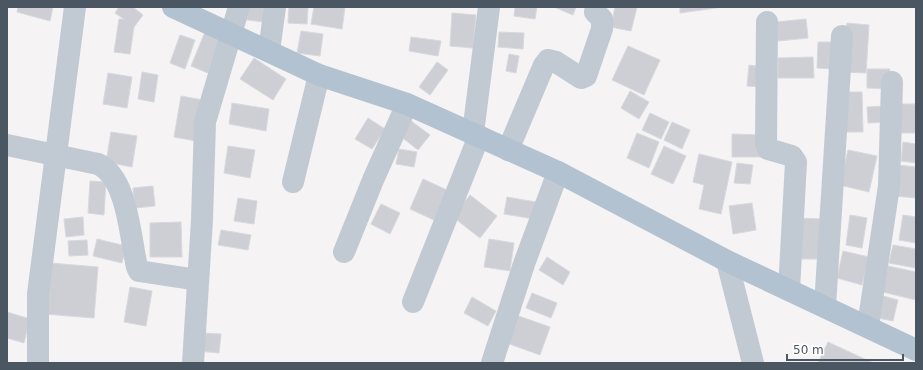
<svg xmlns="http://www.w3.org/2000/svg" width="923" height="370" viewBox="0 0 923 370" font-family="'DejaVu Sans',sans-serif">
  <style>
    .building { fill: #cdcfd5; stroke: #d7d9de }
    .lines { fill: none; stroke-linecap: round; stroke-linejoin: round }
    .minor { stroke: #c1cad2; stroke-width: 22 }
    .major { stroke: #b3c2d1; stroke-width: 22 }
  </style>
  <rect width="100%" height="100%" fill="#f5f3f3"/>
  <g class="building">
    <polygon points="18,7 53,7 50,21 17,12"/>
    <polygon points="119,7 133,7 143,15 134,27 130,54 114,52 119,19 124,19 115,13"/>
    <polygon points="248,7 265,7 264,22 247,20"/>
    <polygon points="289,7 308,7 307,24 288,23"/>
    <polygon points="314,7 345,7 342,29 311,24"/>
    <polygon points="515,7 537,7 535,19 514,16"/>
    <polygon points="554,7 576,7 573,15"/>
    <polygon points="615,7 637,7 631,31 611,27"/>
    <polygon points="680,7 723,7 680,13"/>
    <polygon points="452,13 476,15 473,48 450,46"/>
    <polygon points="806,19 808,38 778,41 776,22"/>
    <polygon points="847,23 869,25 866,73 844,72"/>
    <polygon points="301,31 323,34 320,56 297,53"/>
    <polygon points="205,32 222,39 208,73 191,66"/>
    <polygon points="499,32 524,33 523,49 498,47"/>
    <polygon points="180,35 195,40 185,69 170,63"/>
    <polygon points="411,37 441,41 438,56 409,51"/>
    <polygon points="818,42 833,42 833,69 817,68"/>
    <polygon points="628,46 660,60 644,95 612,80"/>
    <polygon points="509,54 519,56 516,73 506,71"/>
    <polygon points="813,57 814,78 778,78 778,58"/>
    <polygon points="254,58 286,79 273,100 240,79"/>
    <polygon points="437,62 448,70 430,95 419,87"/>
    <polygon points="749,65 763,67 761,87 747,86"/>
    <polygon points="867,69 890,69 889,89 867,88"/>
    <polygon points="142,72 158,75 154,102 138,99"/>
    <polygon points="108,73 132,77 127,108 103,104"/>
    <polygon points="630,91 649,102 639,119 621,108"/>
    <polygon points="842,92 862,92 863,132 842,132"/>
    <polygon points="181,96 203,100 196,141 174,137"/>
    <polygon points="232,103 269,109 266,131 229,124"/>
    <rect x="901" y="104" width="15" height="29"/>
    <polygon points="886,106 887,122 868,123 867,107"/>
    <polygon points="650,113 669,122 661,139 642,130"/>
    <polygon points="368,118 385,129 372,149 355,139"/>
    <polygon points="410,120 430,135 418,150 399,135"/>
    <polygon points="672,122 690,130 682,149 664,140"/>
    <polygon points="111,132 137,136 132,167 106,162"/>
    <polygon points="637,133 659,142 649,168 627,158"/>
    <polygon points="732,134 764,135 764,157 732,157"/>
    <polygon points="903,142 916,144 916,163 901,161"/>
    <polygon points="228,146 255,150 250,178 224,173"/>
    <polygon points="664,146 686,156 673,184 651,174"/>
    <polygon points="399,149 417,152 414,167 396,164"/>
    <polygon points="848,150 877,156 869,192 840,185"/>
    <polygon points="699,154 732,162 721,214 699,209 704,185 693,182"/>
    <polygon points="737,163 753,165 750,184 734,183"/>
    <polygon points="898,165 916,167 916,198 895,196"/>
    <polygon points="423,179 449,191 436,221 410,209"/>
    <polygon points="90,181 106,182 104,215 88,213"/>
    <polygon points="153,186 155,206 135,208 133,188"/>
    <polygon points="470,195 497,216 480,238 453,217"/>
    <polygon points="507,197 536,202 534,219 504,214"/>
    <polygon points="238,198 257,201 254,224 234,221"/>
    <polygon points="752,203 756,230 733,234 729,206"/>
    <polygon points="381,204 400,213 390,234 371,224"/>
    <polygon points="850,215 867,218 862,248 846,245"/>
    <polygon points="903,215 916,217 916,243 899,240"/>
    <polygon points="83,217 84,235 66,237 64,219"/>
    <polygon points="799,218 823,219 822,259 799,259"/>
    <polygon points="181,222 182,257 150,257 150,223"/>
    <polygon points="221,230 251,235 248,250 218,245"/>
    <polygon points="97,239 126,246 122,263 93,256"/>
    <polygon points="489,239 514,243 510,271 484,267"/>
    <polygon points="87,240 88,255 69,256 68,241"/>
    <polygon points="893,245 916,249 916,268 889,263"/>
    <polygon points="843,251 869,257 862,285 837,278"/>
    <polygon points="547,257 570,272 563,285 539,270"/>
    <polygon points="50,263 98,267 94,318 45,314"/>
    <polygon points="888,266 916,272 916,300 883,292"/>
    <polygon points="130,287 152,291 146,326 124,322"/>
    <polygon points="532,293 557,303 551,318 526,308"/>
    <polygon points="883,296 898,300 893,321 878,318"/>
    <polygon points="472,297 496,311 488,326 464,313"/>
    <polygon points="7,312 30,319 24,343 7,338"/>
    <polygon points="513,314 550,327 540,355 504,342"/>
    <polygon points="199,333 221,334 219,353 198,351"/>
    <polygon points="828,342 873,363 818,363"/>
  </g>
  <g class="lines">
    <g class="minor">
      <polyline points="767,22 766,144 768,149 792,156 796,162 789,290"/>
      <polyline points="269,51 275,7"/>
      <polyline points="473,133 489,7"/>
      <path d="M7,145L98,164C128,178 130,238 137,267L139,271L198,280"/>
      <polyline points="508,150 544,65 548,60 556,62 581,78 586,76 602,29 602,19 595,12 596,7"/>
      <polyline points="293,182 319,75"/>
      <polyline points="344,252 373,180 407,104"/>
      <polyline points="727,261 753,363"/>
      <polyline points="413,302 479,136"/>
      <polyline points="825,306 842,36"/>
      <polyline points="868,326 889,186 892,82"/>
      <polyline points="38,363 38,294 75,7"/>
      <polyline points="193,363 202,220 205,122 239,7"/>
      <polyline points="492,363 524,264 558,172"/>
    </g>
    <polyline class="major" points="173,7 319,75 407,104 558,172 727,261 916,350"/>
  </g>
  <rect width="923" height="370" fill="none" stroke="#4a5661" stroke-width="16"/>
  <path d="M787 354v6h116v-6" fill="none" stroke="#4a5661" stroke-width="2"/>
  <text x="793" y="354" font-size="12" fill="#4a5661" stroke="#ffffff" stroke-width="3" paint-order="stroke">50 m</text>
</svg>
